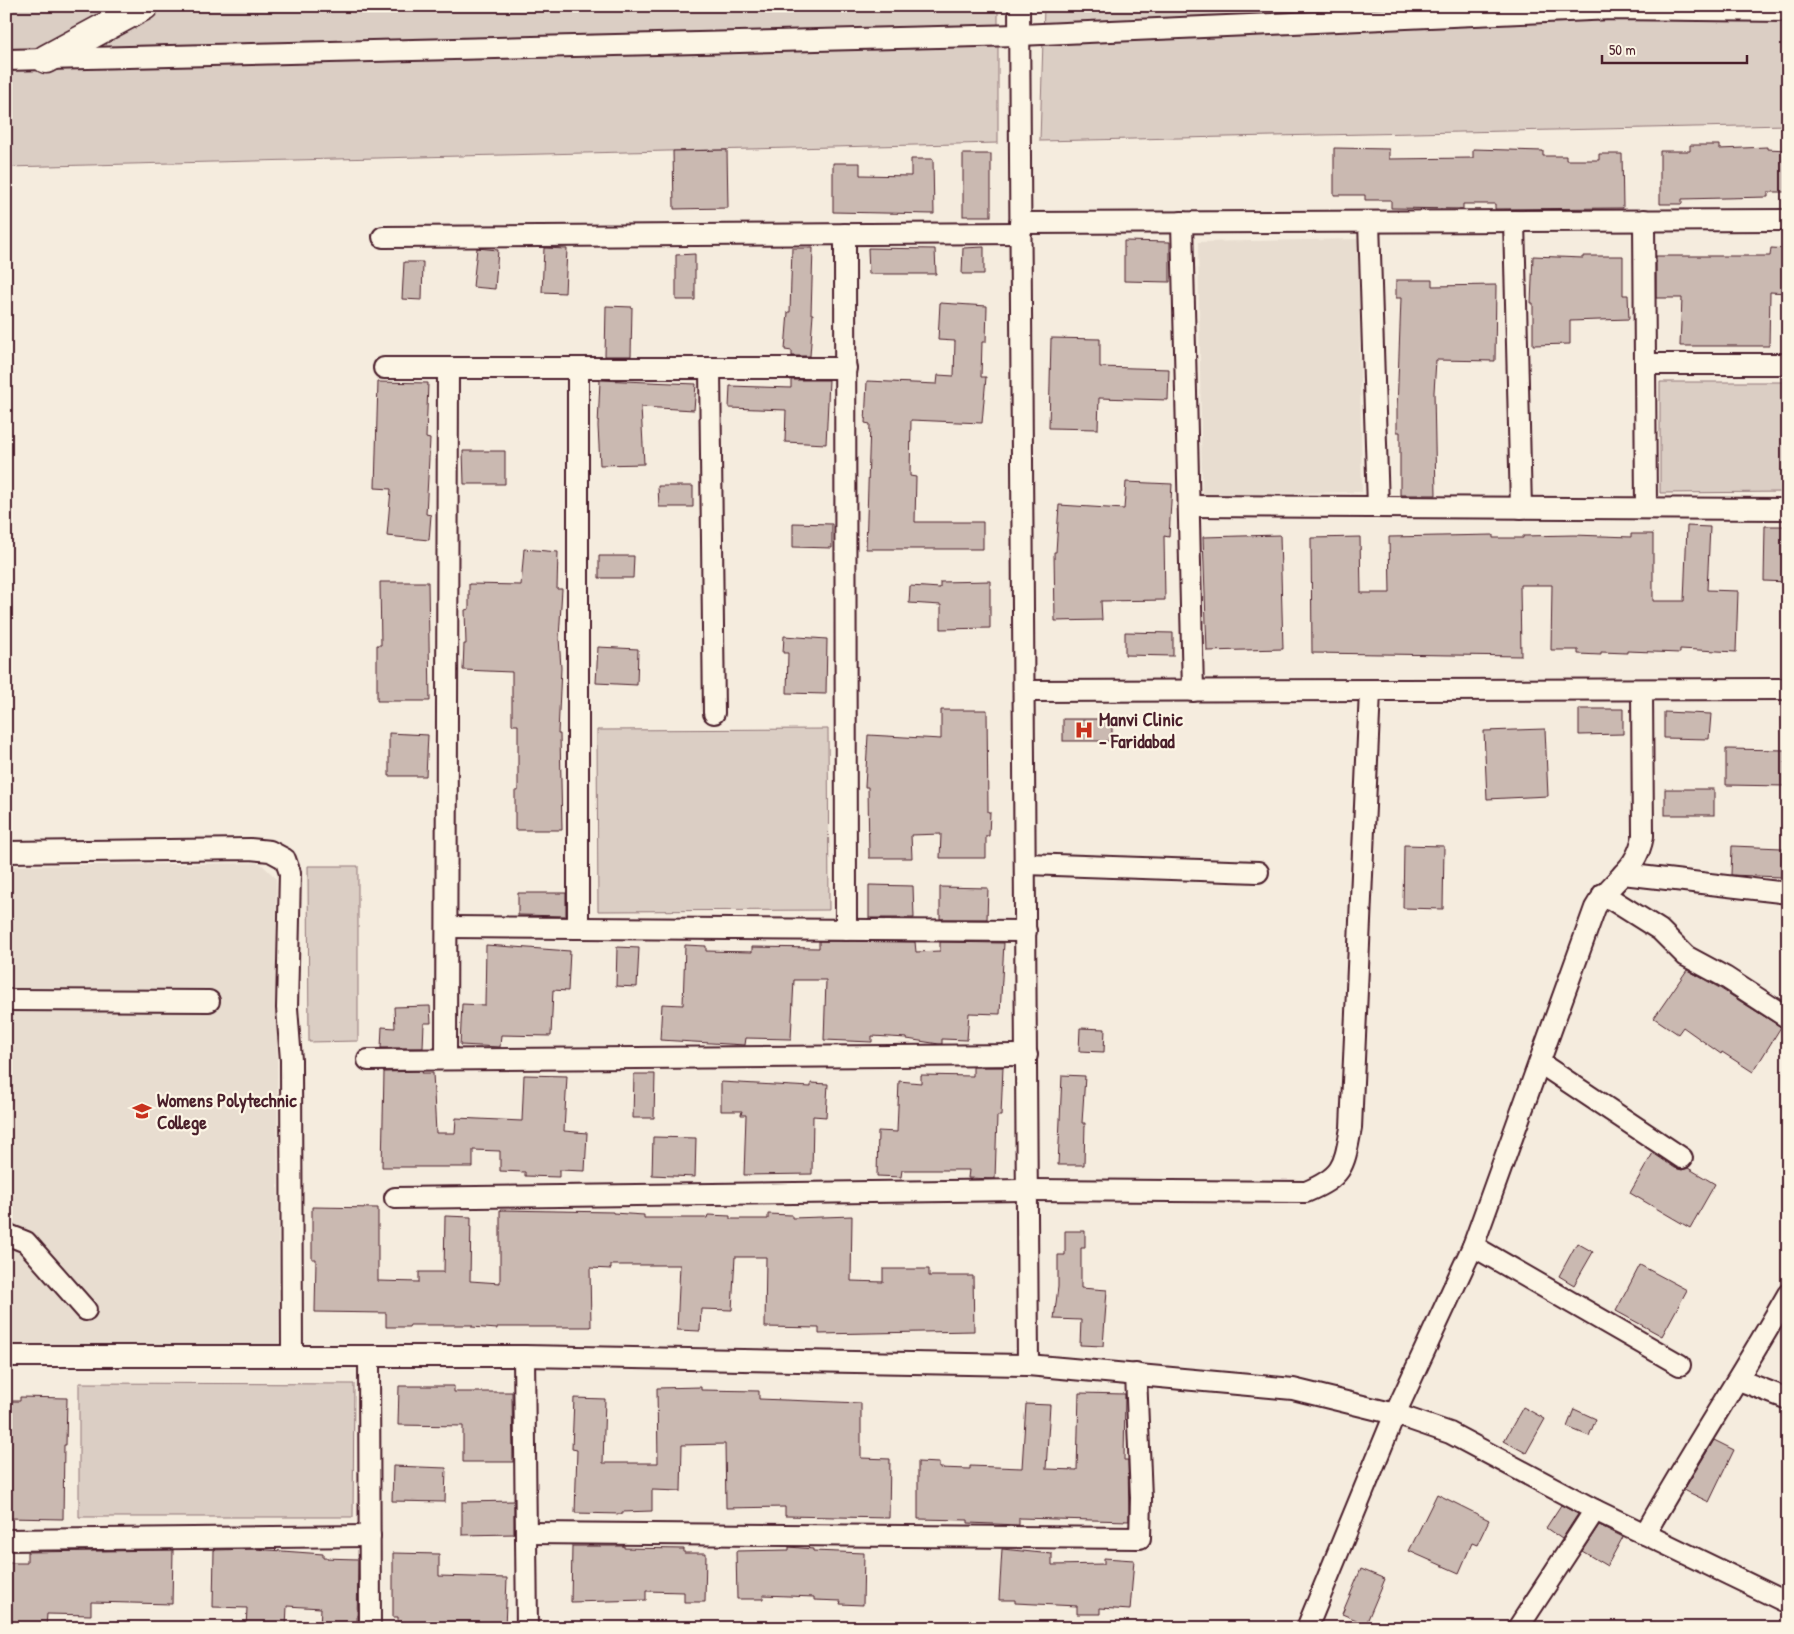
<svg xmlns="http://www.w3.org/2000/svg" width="1794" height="1634" viewBox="0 0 1794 1634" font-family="'Patrick Hand',sans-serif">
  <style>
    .built { fill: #e8ddd0 }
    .green { fill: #dbcec4; stroke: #927678 }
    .building { fill: #cab9b1; stroke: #4a1f2b }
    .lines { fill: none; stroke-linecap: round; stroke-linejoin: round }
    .minor-casing { stroke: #4a1f2b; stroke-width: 24 }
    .highway-casing { stroke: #4a1f2b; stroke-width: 31 }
    .minor { stroke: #fcf5e5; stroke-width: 20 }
    .highway { stroke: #fcf5e5; stroke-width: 28 }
    .labels { text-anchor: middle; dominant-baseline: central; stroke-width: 4.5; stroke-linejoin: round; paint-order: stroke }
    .poi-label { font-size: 19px; font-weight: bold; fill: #4a1f2b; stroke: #fcf5e5; text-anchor: start }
  </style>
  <rect width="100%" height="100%" fill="#f5ecde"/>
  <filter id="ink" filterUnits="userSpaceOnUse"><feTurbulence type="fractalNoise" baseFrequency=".02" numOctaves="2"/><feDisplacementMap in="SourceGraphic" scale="10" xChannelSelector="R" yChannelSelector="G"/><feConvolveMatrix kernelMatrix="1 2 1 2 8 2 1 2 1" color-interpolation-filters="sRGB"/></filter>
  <g filter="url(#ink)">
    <g class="built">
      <polygon points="1358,239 1362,492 1202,495 1198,242"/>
      <polygon points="260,863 276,878 279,1346 6,1344 6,866"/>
    </g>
    <g class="green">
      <polygon points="58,6 998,6 998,143 6,167 6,7"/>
      <polygon points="1044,6 1788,6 1788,125 1040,141"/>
      <polygon points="1660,382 1788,382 1788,492 1660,493"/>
      <polygon points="828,729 829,910 598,911 597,730"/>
      <polygon points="308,866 358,866 358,1041 309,1042"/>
      <polygon points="79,1383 354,1384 353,1517 79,1517"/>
    </g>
    <g class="building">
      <polygon points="1690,145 1719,145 1719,149 1767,147 1767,149 1788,150 1788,192 1768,192 1768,197 1682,199 1682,204 1660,204 1660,151 1690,151"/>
      <polygon points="1334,148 1389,149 1389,159 1473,158 1473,149 1543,151 1543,156 1566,156 1566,160 1599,160 1599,154 1622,154 1623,208 1495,209 1495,204 1463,204 1463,209 1391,208 1391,200 1365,200 1365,195 1334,195"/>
      <polygon points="727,150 728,208 674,209 673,151"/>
      <rect x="963" y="154" width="28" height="62"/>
      <polygon points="911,159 933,159 934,214 833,212 833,163 860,163 860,175 911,176"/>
      <polygon points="1124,241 1170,242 1170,282 1124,281"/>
      <polygon points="984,247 984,274 962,274 963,248"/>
      <polygon points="477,248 498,250 495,289 473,287"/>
      <polygon points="544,248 567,249 565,293 542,292"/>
      <polygon points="792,248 813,248 811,314 813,314 810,356 792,356 792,351 785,350 788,312 790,312"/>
      <polygon points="868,248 935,249 936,274 869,274"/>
      <polygon points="1771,248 1788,249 1788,293 1770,292 1769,346 1680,346 1682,298 1656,298 1656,256 1770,256"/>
      <polygon points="695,254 695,300 676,300 676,255"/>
      <polygon points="1533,256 1583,258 1583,256 1623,256 1623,295 1628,295 1629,319 1570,321 1570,344 1533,345 1533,303 1531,303"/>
      <polygon points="404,262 423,262 422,300 402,299"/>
      <polygon points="1396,280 1432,280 1432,286 1496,285 1495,361 1436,360 1434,392 1436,495 1400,495 1400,432 1397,432 1397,410 1401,298 1396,298"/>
      <polygon points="940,303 987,306 986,342 982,342 981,377 986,377 982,423 911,420 910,476 916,477 915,522 983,522 983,549 866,549 870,424 865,423 867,381 937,384 938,375 954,376 955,341 938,340"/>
      <polygon points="606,306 632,307 631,356 605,356"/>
      <polygon points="1051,338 1100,339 1100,367 1169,369 1168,400 1099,398 1098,429 1049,428"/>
      <polygon points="600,380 696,384 694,410 641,407 644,464 600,465 598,426"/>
      <polygon points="791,380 829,380 826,444 785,442 786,410 729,408 730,386 791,388"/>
      <polygon points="378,382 428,383 426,438 430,439 426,514 431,515 429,540 387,536 391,489 375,488"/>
      <polygon points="463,451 505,451 505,484 464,484"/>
      <polygon points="1126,482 1172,484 1169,537 1164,536 1165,600 1101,601 1102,620 1055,621 1054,552 1056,552 1059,505 1124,509"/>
      <polygon points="658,486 693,486 693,507 659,507"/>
      <polygon points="793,523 832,524 832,548 793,547"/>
      <polygon points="1687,526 1710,527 1707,590 1738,591 1736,652 1680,649 1680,653 1627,651 1627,653 1601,652 1601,655 1578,654 1578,650 1551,650 1552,585 1520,585 1521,656 1312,653 1311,538 1360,537 1361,593 1390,593 1389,537 1493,535 1493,538 1523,538 1523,536 1574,535 1631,537 1631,534 1653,534 1653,601 1684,601"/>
      <polygon points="1765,526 1788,526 1788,582 1764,581"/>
      <polygon points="1280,535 1283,649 1207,651 1203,537"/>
      <polygon points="524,549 558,552 557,589 562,589 559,638 561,668 558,734 560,734 562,830 515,830 515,791 518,791 518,725 512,725 512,672 463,670 464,644 466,644 465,610 469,609 469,584 521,585"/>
      <polygon points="599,556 634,556 633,578 599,578"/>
      <polygon points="990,581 990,628 941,629 941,605 909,603 910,586 940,588 940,582"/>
      <polygon points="380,582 428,582 430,701 377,701 377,645 381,645"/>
      <polygon points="1125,632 1173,633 1173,656 1125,655"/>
      <polygon points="784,636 827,639 826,694 787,693 788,653 783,653"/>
      <polygon points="598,647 638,649 637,685 596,683"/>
      <polygon points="1579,709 1623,709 1623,734 1579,735"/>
      <polygon points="941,710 987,710 988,812 990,812 989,836 986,836 986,858 940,858 941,834 911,835 912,858 869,858 868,787 865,787 868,735 941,739"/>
      <polygon points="1664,712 1711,714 1709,739 1664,738"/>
      <rect x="1063" y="719" width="49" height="22"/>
      <polygon points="1545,729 1548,796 1487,799 1484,731"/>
      <polygon points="389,733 428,735 426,776 389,776"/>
      <polygon points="1726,749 1785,750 1785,786 1726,785"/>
      <rect x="1665" y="789" width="49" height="26"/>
      <polygon points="1404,845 1444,846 1443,909 1403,908"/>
      <polygon points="1732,846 1782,848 1781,877 1731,875"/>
      <polygon points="869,885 913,886 914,918 869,918"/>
      <polygon points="940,887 988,888 987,919 940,919"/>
      <polygon points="518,893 566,893 566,916 518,915"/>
      <polygon points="819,941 915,942 916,952 940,951 940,942 1004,943 1000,1014 969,1013 967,1040 942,1039 942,1044 939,1044 907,1039 907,1038 872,1036 872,1042 824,1040 826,980 794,980 791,1039 746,1038 745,1045 660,1040 662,1004 683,1005 685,945 706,946 706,951 752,952 752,947 819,948"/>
      <polygon points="486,945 570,951 568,991 553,990 551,1036 501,1035 500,1047 460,1045 462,1004 485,1005"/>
      <polygon points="617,947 639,948 637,987 616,986"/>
      <polygon points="1687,970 1718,987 1781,1027 1753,1072 1722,1052 1721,1054 1683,1027 1678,1034 1654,1018"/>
      <polygon points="430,1006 431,1023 424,1023 423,1048 381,1048 382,1027 395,1028 394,1007"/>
      <polygon points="1080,1028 1105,1029 1104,1052 1079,1051"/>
      <polygon points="973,1067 1003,1067 1001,1116 997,1116 995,1179 968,1178 969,1170 902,1170 901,1177 877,1176 878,1131 897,1132 899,1081 921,1083 921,1075 973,1076"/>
      <polygon points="423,1071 422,1073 433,1073 436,1133 455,1133 456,1118 522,1121 524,1075 567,1076 564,1131 587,1133 585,1171 559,1170 559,1177 525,1176 525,1172 500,1171 500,1151 473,1150 473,1167 382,1167 384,1072"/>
      <polygon points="634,1074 655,1074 654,1118 633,1118"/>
      <polygon points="1062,1075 1085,1076 1082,1123 1085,1123 1084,1165 1058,1165"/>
      <polygon points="721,1082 811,1087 811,1083 828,1084 826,1117 813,1116 812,1174 744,1175 746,1115 741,1115 742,1111 721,1111"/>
      <polygon points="653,1137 696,1138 695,1177 652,1175"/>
      <polygon points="1653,1153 1675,1168 1682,1170 1688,1168 1715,1184 1690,1228 1630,1193"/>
      <polygon points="312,1207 378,1208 378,1281 419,1282 419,1272 444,1272 445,1216 471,1217 470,1281 500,1283 500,1210 613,1212 613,1213 644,1215 644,1218 707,1218 708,1215 730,1216 730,1219 768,1219 768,1214 792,1215 792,1218 852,1216 851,1281 883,1282 883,1269 929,1269 929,1276 973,1276 974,1331 819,1334 819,1328 765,1327 766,1257 735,1257 732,1310 701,1309 700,1331 677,1330 680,1265 611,1265 611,1269 590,1268 591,1327 497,1327 497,1329 472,1327 472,1325 410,1325 409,1327 386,1327 386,1313 315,1312 316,1259 312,1259"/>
      <polygon points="1065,1231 1085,1231 1085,1248 1081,1248 1081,1288 1107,1290 1103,1346 1080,1345 1081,1320 1054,1319 1058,1287 1058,1255 1065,1255"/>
      <polygon points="1577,1243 1593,1252 1574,1285 1559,1276"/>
      <polygon points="1640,1265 1687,1290 1662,1336 1616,1311"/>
      <polygon points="399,1386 454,1386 454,1392 512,1392 513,1462 463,1462 463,1426 398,1425"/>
      <polygon points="701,1387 701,1390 759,1391 759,1399 861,1403 861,1458 890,1459 889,1518 785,1516 785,1507 726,1508 725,1444 682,1445 681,1491 652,1490 652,1511 622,1512 622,1514 575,1513 577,1450 572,1449 574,1398 605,1399 603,1463 658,1463 657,1388"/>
      <polygon points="1079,1393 1125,1394 1124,1460 1128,1460 1129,1521 1019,1518 1019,1525 968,1523 968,1520 918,1519 918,1462 939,1463 939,1468 970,1469 970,1466 1022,1468 1026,1404 1050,1405 1046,1469 1077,1470"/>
      <polygon points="20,1397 67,1398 66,1445 64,1445 63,1519 6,1518 6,1401 20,1401"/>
      <polygon points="1523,1407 1545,1419 1526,1453 1504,1441"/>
      <polygon points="1574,1409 1596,1419 1589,1436 1567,1427"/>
      <polygon points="1714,1440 1734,1450 1709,1502 1684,1490"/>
      <polygon points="393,1466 446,1468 445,1502 392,1501"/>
      <polygon points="1437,1494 1489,1520 1477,1545 1472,1543 1459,1573 1409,1551"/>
      <polygon points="514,1501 514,1534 462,1535 462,1502"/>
      <polygon points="1561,1505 1578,1514 1562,1539 1546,1528"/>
      <polygon points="1599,1525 1623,1537 1607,1566 1582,1551"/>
      <polygon points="572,1546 624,1546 624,1548 684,1549 684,1553 706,1553 705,1602 684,1602 684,1592 646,1591 646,1600 571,1602"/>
      <polygon points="789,1547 813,1549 813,1551 864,1553 863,1605 840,1604 841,1601 814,1600 814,1597 763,1595 763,1599 737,1599 736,1551 789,1550"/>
      <polygon points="255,1549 323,1554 323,1558 358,1559 357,1628 320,1628 321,1608 287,1606 286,1628 246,1628 247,1608 213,1607 214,1550"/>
      <polygon points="1002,1549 1052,1554 1052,1565 1104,1564 1104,1558 1134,1560 1130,1610 1100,1608 1100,1614 1077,1614 1077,1606 1015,1603 1015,1600 999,1600"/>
      <polygon points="173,1550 172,1604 91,1602 91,1615 47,1614 46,1628 6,1628 6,1563 27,1563 27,1552"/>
      <polygon points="393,1553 439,1554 439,1576 507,1578 505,1628 398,1628 398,1617 393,1617"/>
      <polygon points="1361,1569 1385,1579 1366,1624 1342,1614"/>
    </g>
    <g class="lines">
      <g class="minor-casing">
        <g id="minor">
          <polyline points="1019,6 1028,1365"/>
          <polyline points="6,60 1019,35 1612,9 1788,11"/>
          <polyline points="1644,220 1646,508"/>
          <polyline points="1514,221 1521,508"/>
          <polyline points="1182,222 1193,691"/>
          <polyline points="1369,222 1378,507"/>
          <polyline points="1020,223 1788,220"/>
          <polyline points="845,234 846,930"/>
          <polyline points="383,237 1020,233"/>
          <polyline points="1645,364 1788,364"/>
          <polyline points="384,368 846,368"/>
          <polyline points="578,368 578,928"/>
          <polyline points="710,368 714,713"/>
          <polyline points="1189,506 1788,509"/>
          <polyline points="1024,691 1788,689"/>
          <polyline points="6,852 250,849 270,851 285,859 290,873 287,1008 291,1060 292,1356"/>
          <polyline points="1026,864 1258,872"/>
          <polyline points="1623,874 1788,893"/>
          <polyline points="1603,894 1660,930 1686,956 1725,977 1788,1018"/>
          <polyline points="447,927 1026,931"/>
          <polyline points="6,1000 209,1001"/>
          <polyline points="446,1059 448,368"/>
          <polyline points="368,1060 1027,1055"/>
          <polyline points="1540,1063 1682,1158"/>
          <path d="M395,1198L1029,1190L1306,1192C1344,1176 1344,1166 1351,1128L1370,691"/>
          <polyline points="6,1234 26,1242 86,1310"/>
          <polyline points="1473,1246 1680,1365"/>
          <polyline points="6,1356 524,1356 1028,1365 1293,1389 1395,1414 1450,1433 1595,1510 1788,1603"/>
          <polyline points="369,1356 370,1628"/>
          <polyline points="524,1356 527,1628"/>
          <polyline points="1739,1380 1788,1399"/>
          <polyline points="526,1533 1140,1538 1141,1498 1136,1374"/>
          <path d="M1645,1534C1690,1453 1742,1375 1788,1294"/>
          <polyline points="6,1540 370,1536"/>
          <path d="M1307,1628L1395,1414L1473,1246L1595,908C1611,879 1637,872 1643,836L1642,690"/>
          <polyline points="1518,1628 1595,1510"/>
        </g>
      </g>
      <g class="highway-casing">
        <polyline id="highway" points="46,59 144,6"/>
      </g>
      <use href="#minor" class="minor"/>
      <use href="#highway" class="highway"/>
    </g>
  </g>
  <defs>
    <g id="hospital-bare" transform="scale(1.5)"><path d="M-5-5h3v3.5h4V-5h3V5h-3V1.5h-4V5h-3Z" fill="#c8321e" stroke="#fcf5e5" stroke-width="2.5" paint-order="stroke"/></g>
    <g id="university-bare" transform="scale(1.5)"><path d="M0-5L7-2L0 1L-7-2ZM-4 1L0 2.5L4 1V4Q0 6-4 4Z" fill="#c8321e" stroke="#fcf5e5" stroke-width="2.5" paint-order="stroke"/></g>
  </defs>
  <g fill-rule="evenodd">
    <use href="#hospital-bare" x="1084" y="730"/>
    <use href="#university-bare" x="142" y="1111"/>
  </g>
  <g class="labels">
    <g class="poi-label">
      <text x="1099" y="719">Manvi Clinic<tspan x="1099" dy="22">- Faridabad</tspan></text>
      <text x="157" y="1100">Womens Polytechnic<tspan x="157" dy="22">College</tspan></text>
    </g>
  </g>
  <rect width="1794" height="1634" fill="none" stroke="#fcf5e5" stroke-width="25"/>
  <rect x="12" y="12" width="1769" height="1609" fill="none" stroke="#4a1f2b" stroke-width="2" filter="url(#ink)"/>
  <path d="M1602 55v8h145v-8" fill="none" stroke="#4a1f2b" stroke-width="2.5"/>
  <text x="1609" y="55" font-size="15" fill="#4a1f2b" stroke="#fcf5e5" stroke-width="4" paint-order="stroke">50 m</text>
</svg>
